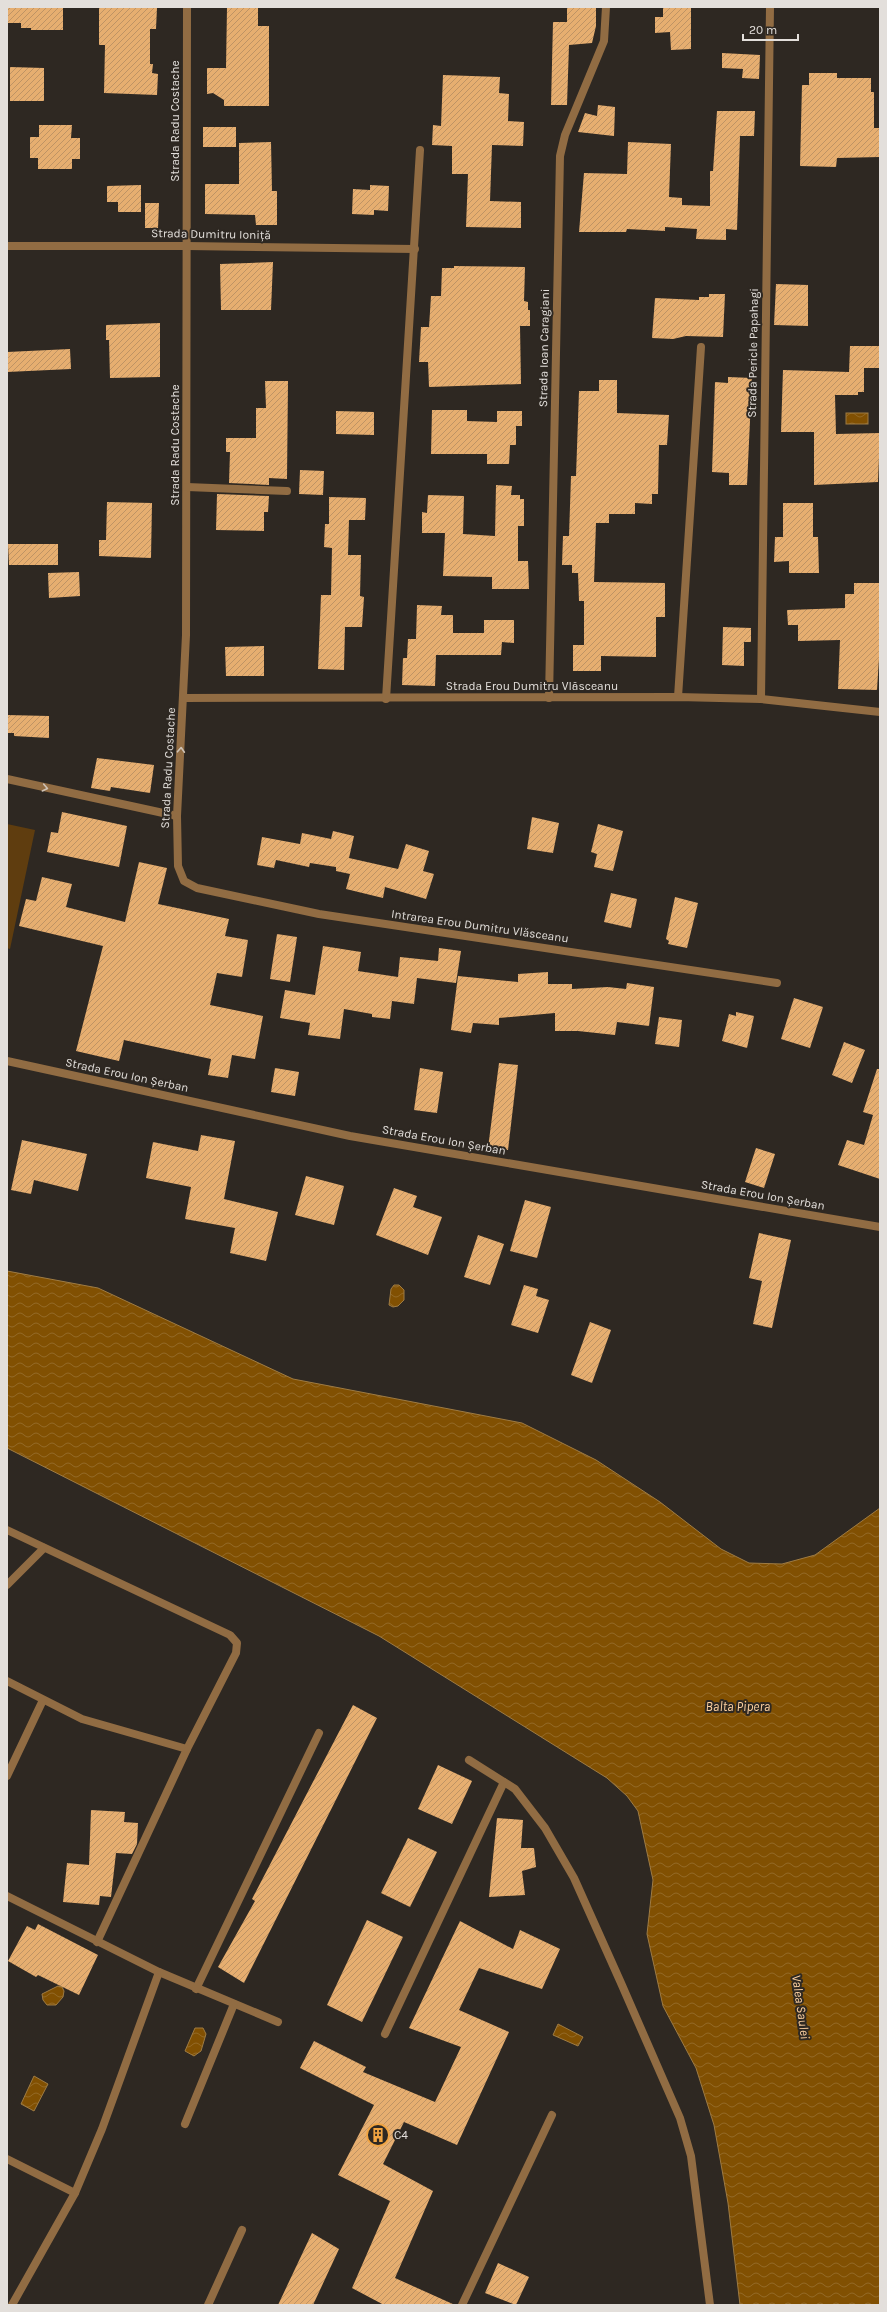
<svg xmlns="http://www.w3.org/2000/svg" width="887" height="2312" viewBox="0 0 887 2312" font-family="Karla,sans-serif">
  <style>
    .green { fill: #5f3d0f }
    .water { fill: url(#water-waves); stroke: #9e7b43 }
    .building { fill: url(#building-hatch) }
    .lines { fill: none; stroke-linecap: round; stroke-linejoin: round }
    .minor { stroke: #916c43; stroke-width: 8 }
    .oneway { stroke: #cec2b5 }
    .labels { text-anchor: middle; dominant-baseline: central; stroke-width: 4; stroke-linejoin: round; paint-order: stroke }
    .street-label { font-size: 12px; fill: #e3dfdb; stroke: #2e2822 }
    .poi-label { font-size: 12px; fill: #e3dfdb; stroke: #2e2822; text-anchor: start }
    .water-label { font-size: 13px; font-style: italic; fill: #fdd1a1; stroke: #2e2822 }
  </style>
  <defs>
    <pattern id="water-waves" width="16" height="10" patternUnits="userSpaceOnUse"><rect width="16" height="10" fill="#815002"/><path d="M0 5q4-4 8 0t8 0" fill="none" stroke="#936926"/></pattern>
    <pattern id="building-hatch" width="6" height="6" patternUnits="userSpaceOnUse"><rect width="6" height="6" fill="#e6ae70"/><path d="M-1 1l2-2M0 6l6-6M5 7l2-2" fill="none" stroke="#be9364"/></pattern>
  </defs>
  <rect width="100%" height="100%" fill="#2e2822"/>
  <polygon class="green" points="7,824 35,830 10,949 7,948"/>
  <g class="water">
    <rect x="846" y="413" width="22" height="11"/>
    <polygon points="7,1271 98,1288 293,1379 522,1423 596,1460 660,1502 721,1549 749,1563 782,1564 815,1555 880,1508 880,2305 740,2305 728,2203 714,2125 696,2068 663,2006 647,1934 653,1880 638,1811 627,1796 607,1778 379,1636 7,1448"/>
    <polygon points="394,1285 399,1285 404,1290 404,1300 398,1306 393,1307 389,1305 391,1289"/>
    <polygon points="58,1986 62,1987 64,1991 63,1997 56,2005 47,2005 43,2000 42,1994"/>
    <polygon points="558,2024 583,2037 578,2046 553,2035"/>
    <polygon points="195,2028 203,2028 206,2034 201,2051 194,2056 185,2051"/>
    <polygon points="34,2076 48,2084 34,2111 21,2104"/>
  </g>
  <g class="building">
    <polygon points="227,7 258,7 258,26 269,26 269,106 224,106 224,100 213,93 207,94 207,68 226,68"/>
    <polygon points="567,7 596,7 596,26 592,43 569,45 567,105 551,105 553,22 567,22"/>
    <polygon points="663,7 691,7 691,49 671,50 670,32 655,33 655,17 663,17"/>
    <polygon points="7,8 63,8 63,30 31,30 31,28 21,28 21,23 7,23"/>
    <polygon points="99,8 157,8 156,29 150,29 150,64 153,64 152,73 158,74 157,95 104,93 105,45 99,45"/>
    <polygon points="722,53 760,55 759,79 742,78 743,69 722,68"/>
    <polygon points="10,67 44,68 44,101 10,101"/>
    <polygon points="809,73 837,73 837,78 871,78 871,92 874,92 874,128 879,128 880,157 837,158 836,167 800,166 802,85 809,85"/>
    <polygon points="443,75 500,77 499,93 509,94 508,121 524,122 523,146 492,145 490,201 521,202 521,228 466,227 468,174 452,174 452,146 432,145 433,125 441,126"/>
    <polygon points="598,105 615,107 614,136 578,132 585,113 597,116"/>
    <polygon points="717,111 755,111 754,136 740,136 737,230 726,229 726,240 696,239 697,229 665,227 665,231 627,229 626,232 579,232 584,173 627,174 628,142 671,144 669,197 682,198 682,205 710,206 710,171 713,171"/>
    <polygon points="39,125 72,125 71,138 80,138 80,159 72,159 72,169 38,169 38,158 30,158 30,137 39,137"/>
    <rect x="203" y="127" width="33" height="20"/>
    <polygon points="271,142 272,191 277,191 277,225 256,225 255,215 205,214 205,184 239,184 239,143"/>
    <polygon points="141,185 141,212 118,212 118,202 107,202 107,186"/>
    <polygon points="370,185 389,186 388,211 374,210 374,215 352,214 353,189 370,190"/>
    <polygon points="145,203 159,203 158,228 145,228"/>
    <polygon points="273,262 271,310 221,310 220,264"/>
    <polygon points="454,266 525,267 524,301 528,302 528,310 530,310 530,326 520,326 521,384 429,387 428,362 419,362 421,327 429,327 431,296 441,296 442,268 454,268"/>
    <polygon points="776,284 808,285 808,326 774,325"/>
    <polygon points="709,294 725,294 723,337 686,336 673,339 652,338 655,298 699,300 699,297 709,297"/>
    <polygon points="160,323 160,377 110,378 109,340 106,340 106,325"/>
    <polygon points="850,346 880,346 880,368 864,368 864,392 858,392 858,395 835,395 836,434 880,433 878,482 814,485 814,432 781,432 783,370 849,372"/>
    <polygon points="70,349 71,369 7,372 7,352"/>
    <polygon points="728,377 752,378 747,485 729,485 729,473 712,472 715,382 728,383"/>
    <polygon points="599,380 617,380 617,413 669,415 667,445 659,445 658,494 652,494 652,504 635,503 635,514 609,514 609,523 596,523 594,582 665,583 665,617 656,617 656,657 601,656 601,671 573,671 573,645 584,645 584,601 579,601 578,573 572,573 572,565 562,565 563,536 569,536 571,476 576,476 579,391 599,391"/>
    <polygon points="265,381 288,381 287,479 269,478 269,485 229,483 230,452 226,452 226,438 256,438 256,408 266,408"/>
    <polygon points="432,410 467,410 467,421 497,422 497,411 522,411 522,426 516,426 516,445 510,445 509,464 487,464 487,454 431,454"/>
    <polygon points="336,411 374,412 374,435 336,434"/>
    <polygon points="300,470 324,471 323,495 299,494"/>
    <polygon points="496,485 512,486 511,495 520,495 520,499 524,499 524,526 518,526 518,561 528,561 529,589 492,589 492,577 443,576 445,533 422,533 422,512 427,513 428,495 464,496 463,534 495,536"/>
    <polygon points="217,494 269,496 268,512 264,512 264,531 216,530"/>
    <polygon points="329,497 366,498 365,520 349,520 348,555 361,555 360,596 364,597 362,627 345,627 344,670 318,669 321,595 331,595 332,548 324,547 325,524 329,524"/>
    <polygon points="107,502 152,503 151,558 99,556 99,540 106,540"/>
    <polygon points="783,503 813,503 813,537 818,537 819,573 789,573 789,561 774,562 775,537 783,537"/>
    <polygon points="8,544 58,544 58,565 9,565"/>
    <polygon points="79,572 80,596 49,598 48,573"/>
    <polygon points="854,583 879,583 880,643 877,690 838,689 840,640 798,641 798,625 788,625 787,610 845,608 845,594 854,594"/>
    <polygon points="417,605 442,606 441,615 453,615 453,633 484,633 484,620 514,620 514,643 502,642 501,655 436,655 435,686 402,685 403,658 407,658 408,639 416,639"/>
    <polygon points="723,627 751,628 751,642 744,642 744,666 722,665"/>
    <polygon points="264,646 264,676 226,676 225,647"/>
    <polygon points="7,715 49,716 49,738 14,736 14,733 7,733"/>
    <polygon points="97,758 154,765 150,793 111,787 110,791 91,788"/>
    <polygon points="62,812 127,826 119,867 47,852 51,832 58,833"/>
    <polygon points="532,817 559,823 553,853 527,849"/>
    <polygon points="598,824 623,831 613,871 594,867 597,854 591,852"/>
    <polygon points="333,831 354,836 349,858 398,869 406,844 429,851 423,871 434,874 426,899 385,887 383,898 346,889 350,874 336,871 336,867 310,863 309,867 276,860 274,868 257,865 262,837 300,844 302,833 331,839"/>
    <polygon points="139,862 167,868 158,904 229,919 225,936 248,940 242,977 217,973 210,1005 263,1016 255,1059 232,1055 228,1078 208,1075 211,1059 124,1040 119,1061 76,1051 103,946 19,926 26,899 36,901 42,877 72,884 66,907 125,922"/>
    <polygon points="611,893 637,899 631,928 604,922"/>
    <polygon points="675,897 698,903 687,948 668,944 669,941 666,939"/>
    <polygon points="277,934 297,937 290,982 270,979"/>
    <polygon points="323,946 361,952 358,971 398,977 400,957 438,961 439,948 461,951 456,983 417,978 414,1004 392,1001 390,1019 372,1017 372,1014 344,1009 340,1039 308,1035 310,1023 280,1018 285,990 315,995"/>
    <polygon points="548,972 548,984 572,984 572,989 608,987 626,989 627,983 654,987 649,1026 617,1022 615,1035 578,1031 555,1031 555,1013 499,1018 499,1025 473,1023 471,1033 451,1030 458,976 518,982 518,974"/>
    <polygon points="794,998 823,1007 810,1048 781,1039"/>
    <polygon points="736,1012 754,1016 747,1048 722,1041 729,1014 736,1016"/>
    <polygon points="659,1017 682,1020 679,1047 655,1044"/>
    <polygon points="844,1042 865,1050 852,1083 832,1075"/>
    <polygon points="499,1063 518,1065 508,1150 488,1148"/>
    <polygon points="275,1068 299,1072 295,1096 271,1092"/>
    <polygon points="420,1068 443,1072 437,1113 414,1110"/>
    <polygon points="877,1069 880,1069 880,1179 838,1165 847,1140 864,1145 873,1115 863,1112"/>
    <polygon points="201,1135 235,1141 224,1199 278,1212 266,1261 230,1253 235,1228 185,1219 191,1187 146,1178 153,1142 198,1151"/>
    <polygon points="22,1140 87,1154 78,1191 34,1180 31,1194 11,1190"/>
    <polygon points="756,1148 775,1154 764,1188 745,1182"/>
    <polygon points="306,1176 344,1186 334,1225 295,1215"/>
    <polygon points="394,1188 417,1196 413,1207 442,1217 428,1255 376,1235"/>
    <polygon points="525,1200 551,1207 537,1258 510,1251"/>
    <polygon points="759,1233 791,1240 772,1328 753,1324 762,1281 749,1278"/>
    <polygon points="478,1235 504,1244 490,1285 464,1277"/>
    <polygon points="524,1285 538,1289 536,1296 549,1300 538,1333 511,1325"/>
    <polygon points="590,1322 611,1330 592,1383 571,1375"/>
    <polygon points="353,1705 377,1718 244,1983 218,1967 255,1901 252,1899"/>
    <polygon points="438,1765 472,1781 452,1824 418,1809"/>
    <polygon points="91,1810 125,1812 124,1822 138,1823 137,1844 132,1854 116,1853 111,1897 100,1896 99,1905 63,1902 67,1863 89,1865"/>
    <polygon points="497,1818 523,1820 521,1848 534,1848 536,1867 522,1871 525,1895 489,1897"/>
    <polygon points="408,1838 437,1852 410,1907 381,1893"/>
    <polygon points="367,1920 403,1937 362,2022 327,2005"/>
    <polygon points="460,1921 513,1949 520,1930 560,1949 542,1989 479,1968 459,2010 509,2032 457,2145 404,2122 383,2164 433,2191 395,2278 455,2305 384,2305 352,2288 390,2201 338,2175 374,2105 300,2068 314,2041 366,2067 363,2072 435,2102 461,2047 409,2028"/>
    <polygon points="38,1924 98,1955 79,1995 38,1975 36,1977 8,1961 27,1926 35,1930"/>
    <polygon points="312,2233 339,2249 313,2305 278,2305"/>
    <polygon points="498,2263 529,2277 516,2305 485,2293"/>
  </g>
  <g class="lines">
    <g class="minor">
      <polyline points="187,7 186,635 177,816 178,866 184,881 197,888 319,914 777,983"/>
      <polyline points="7,246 187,246 415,249"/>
      <polyline points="187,487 287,491"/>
      <polyline points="678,697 701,347"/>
      <polyline points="183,698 678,697 761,699 880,712"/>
      <polyline points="549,698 560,156 565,135 604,41 606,7"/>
      <polyline points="386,699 420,150"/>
      <polyline points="761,699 770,7"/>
      <polyline points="7,779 177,816"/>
      <polyline points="7,1061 350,1136 880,1227"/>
      <polyline points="7,1530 230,1635 237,1643 236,1653 187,1749 97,1942"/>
      <polyline points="7,1585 44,1548"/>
      <polyline points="7,1681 82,1719 187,1749"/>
      <polyline points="469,1760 515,1789 545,1828 574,1878 621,1983 680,2118 691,2156 710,2305"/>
      <polyline points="7,1776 43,1700"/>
      <polyline points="7,1896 159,1972 278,2022"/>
      <polyline points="196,1989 319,1733"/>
      <polyline points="385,2034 504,1782"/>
      <polyline points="185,2124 234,2004"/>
      <polyline points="7,2159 75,2193"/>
      <polyline points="12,2305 75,2193 102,2129 159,1972"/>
      <polyline points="208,2305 242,2230"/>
      <polyline points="462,2305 552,2115"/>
    </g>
  </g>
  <defs><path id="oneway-chevron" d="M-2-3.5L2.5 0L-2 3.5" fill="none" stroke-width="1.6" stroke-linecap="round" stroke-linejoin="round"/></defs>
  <g class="oneway">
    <use href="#oneway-chevron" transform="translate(181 750) rotate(-87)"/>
    <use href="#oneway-chevron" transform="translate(45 788) rotate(12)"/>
  </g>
  <defs>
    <g id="building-ring" transform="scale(1.15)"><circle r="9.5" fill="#2e2822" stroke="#f2a542" stroke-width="1.5"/><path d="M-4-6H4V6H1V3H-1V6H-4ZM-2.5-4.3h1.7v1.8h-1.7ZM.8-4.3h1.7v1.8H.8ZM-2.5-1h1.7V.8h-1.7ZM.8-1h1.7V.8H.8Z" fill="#f2a542"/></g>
  </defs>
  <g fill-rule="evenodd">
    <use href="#building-ring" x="378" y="2135"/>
  </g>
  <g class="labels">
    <g class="street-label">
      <text transform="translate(175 121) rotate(-90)">Strada Radu Costache</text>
      <text transform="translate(211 234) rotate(1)">Strada Dumitru Ioniță</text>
      <text transform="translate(544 348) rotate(-89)">Strada Ioan Caragiani</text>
      <text transform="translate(753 353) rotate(-89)">Strada Pericle Papahagi</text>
      <text transform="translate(175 445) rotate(-90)">Strada Radu Costache</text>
      <text x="532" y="686">Strada Erou Dumitru Vlăsceanu</text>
      <text transform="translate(168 768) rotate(-87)">Strada Radu Costache</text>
      <text transform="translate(480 926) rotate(8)">Intrarea Erou Dumitru Vlăsceanu</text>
      <text transform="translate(127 1075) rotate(12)">Strada Erou Ion Șerban</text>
      <text transform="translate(444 1140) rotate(10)">Strada Erou Ion Șerban</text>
      <text transform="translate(763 1195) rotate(10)">Strada Erou Ion Șerban</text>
    </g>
    <g class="poi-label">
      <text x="394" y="2135">C4</text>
    </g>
    <g class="water-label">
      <text x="738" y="1706">Balta Pipera</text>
      <text transform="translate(801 2007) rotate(82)">Valea Saulei</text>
    </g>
  </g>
  <rect width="887" height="2312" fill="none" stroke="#e3dfdb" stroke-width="16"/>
  <path d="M743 34v6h55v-6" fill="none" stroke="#e3dfdb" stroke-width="2"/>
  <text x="749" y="34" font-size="12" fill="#e3dfdb" stroke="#2e2822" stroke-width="3" paint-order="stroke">20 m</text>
</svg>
